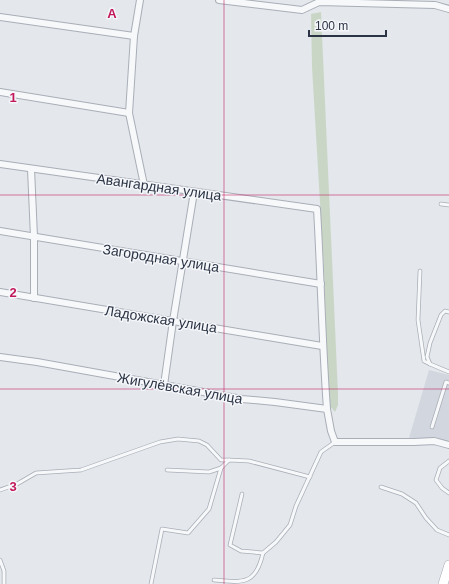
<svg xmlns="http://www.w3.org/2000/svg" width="449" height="584" viewBox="0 0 449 584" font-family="Helvetica,sans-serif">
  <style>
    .built { fill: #d2d6de }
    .green { fill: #c9d6c5 }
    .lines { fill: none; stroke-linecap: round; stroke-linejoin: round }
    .lane-casing { stroke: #a9aeb7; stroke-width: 4.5 }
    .street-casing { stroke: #a9aeb7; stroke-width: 8 }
    .secondary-casing { stroke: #a9aeb7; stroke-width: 10 }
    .lane { stroke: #f7f8fa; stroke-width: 3 }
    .street { stroke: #f7f8fa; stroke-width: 6 }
    .secondary { stroke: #fff; stroke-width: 9 }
    .grid { fill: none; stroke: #c2185b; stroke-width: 1; stroke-opacity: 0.55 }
    .labels { text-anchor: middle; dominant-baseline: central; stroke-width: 3; stroke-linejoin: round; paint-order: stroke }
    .street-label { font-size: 14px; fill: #2b3445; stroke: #f4f6f9 }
    .grid-label { font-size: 13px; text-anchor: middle; font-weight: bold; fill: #c2185b; stroke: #f4f6f9; stroke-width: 3; stroke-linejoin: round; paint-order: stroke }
  </style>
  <rect width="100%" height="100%" fill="#e4e7ec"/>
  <polygon class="built" points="429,370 449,375 449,440 409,438"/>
  <polygon class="green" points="321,12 338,394 338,405 335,412 330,406 328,395 324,270 312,67 311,14"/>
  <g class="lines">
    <g class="lane-casing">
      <g id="lane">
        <polyline points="441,204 449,205"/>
        <polyline points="420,271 418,320 424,361 430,364"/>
        <polyline points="449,312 445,311 441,315 430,343 427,357 430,364 449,372"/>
        <polyline points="432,427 446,382 449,383"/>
        <polyline points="449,461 440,468 436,480 442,488 449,493"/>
        <polyline points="167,470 209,472 221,468 229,460 249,461 310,477"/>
        <polyline points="381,487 402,494 416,503 426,518 437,530 449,535"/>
        <polyline points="0,490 17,484 36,473 81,470 160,442 178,439 199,441 207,445 221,460 229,460"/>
        <polyline points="242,494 230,545 241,551 263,553 276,542 290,525 296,506 321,452 335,442"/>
        <polyline points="0,560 4,571 4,584"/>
        <path d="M214,580C245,583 256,584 263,553"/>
        <polyline points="151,584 162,529 188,533 209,509 221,468"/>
      </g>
    </g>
    <g class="street-casing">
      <g id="street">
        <polyline points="140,0 134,36 129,113 144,185"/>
        <polyline points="219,0 302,10 319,2 435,5 449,9"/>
        <polyline points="0,17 134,36"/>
        <polyline points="0,92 129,113"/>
        <path d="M0,164L317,209C321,276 322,342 327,409"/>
        <polyline points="31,169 34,237 34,298"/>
        <polyline points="0,231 321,284"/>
        <polyline points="0,292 322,346"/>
        <polyline points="0,357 37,362 242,399 275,402 327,409 331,431 335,442 414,442 434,441 449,445"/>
        <polyline points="164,385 173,321 194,192"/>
      </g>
    </g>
    <g class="secondary-casing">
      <polyline id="secondary" points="443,584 449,565"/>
    </g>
    <use href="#lane" class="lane"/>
    <use href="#street" class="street"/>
    <use href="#secondary" class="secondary"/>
  </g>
  <path class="grid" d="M224,0V584M0,195H449M0,389H449"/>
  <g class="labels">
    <g class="street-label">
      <text transform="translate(159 187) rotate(8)">Авангардная улица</text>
      <text transform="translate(161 258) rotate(9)">Загородная улица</text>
      <text transform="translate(161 319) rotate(9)">Ладожская улица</text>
      <text transform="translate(180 388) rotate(10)">Жигулёвская улица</text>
    </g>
  </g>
  <g class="grid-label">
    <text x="112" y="18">A</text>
    <text x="13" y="102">1</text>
    <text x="13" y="297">2</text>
    <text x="13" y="491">3</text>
  </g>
  <path d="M309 30v6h77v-6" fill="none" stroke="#2b3445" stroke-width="2"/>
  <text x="315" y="30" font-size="12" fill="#2b3445" stroke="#f4f6f9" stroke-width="3" paint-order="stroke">100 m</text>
</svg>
